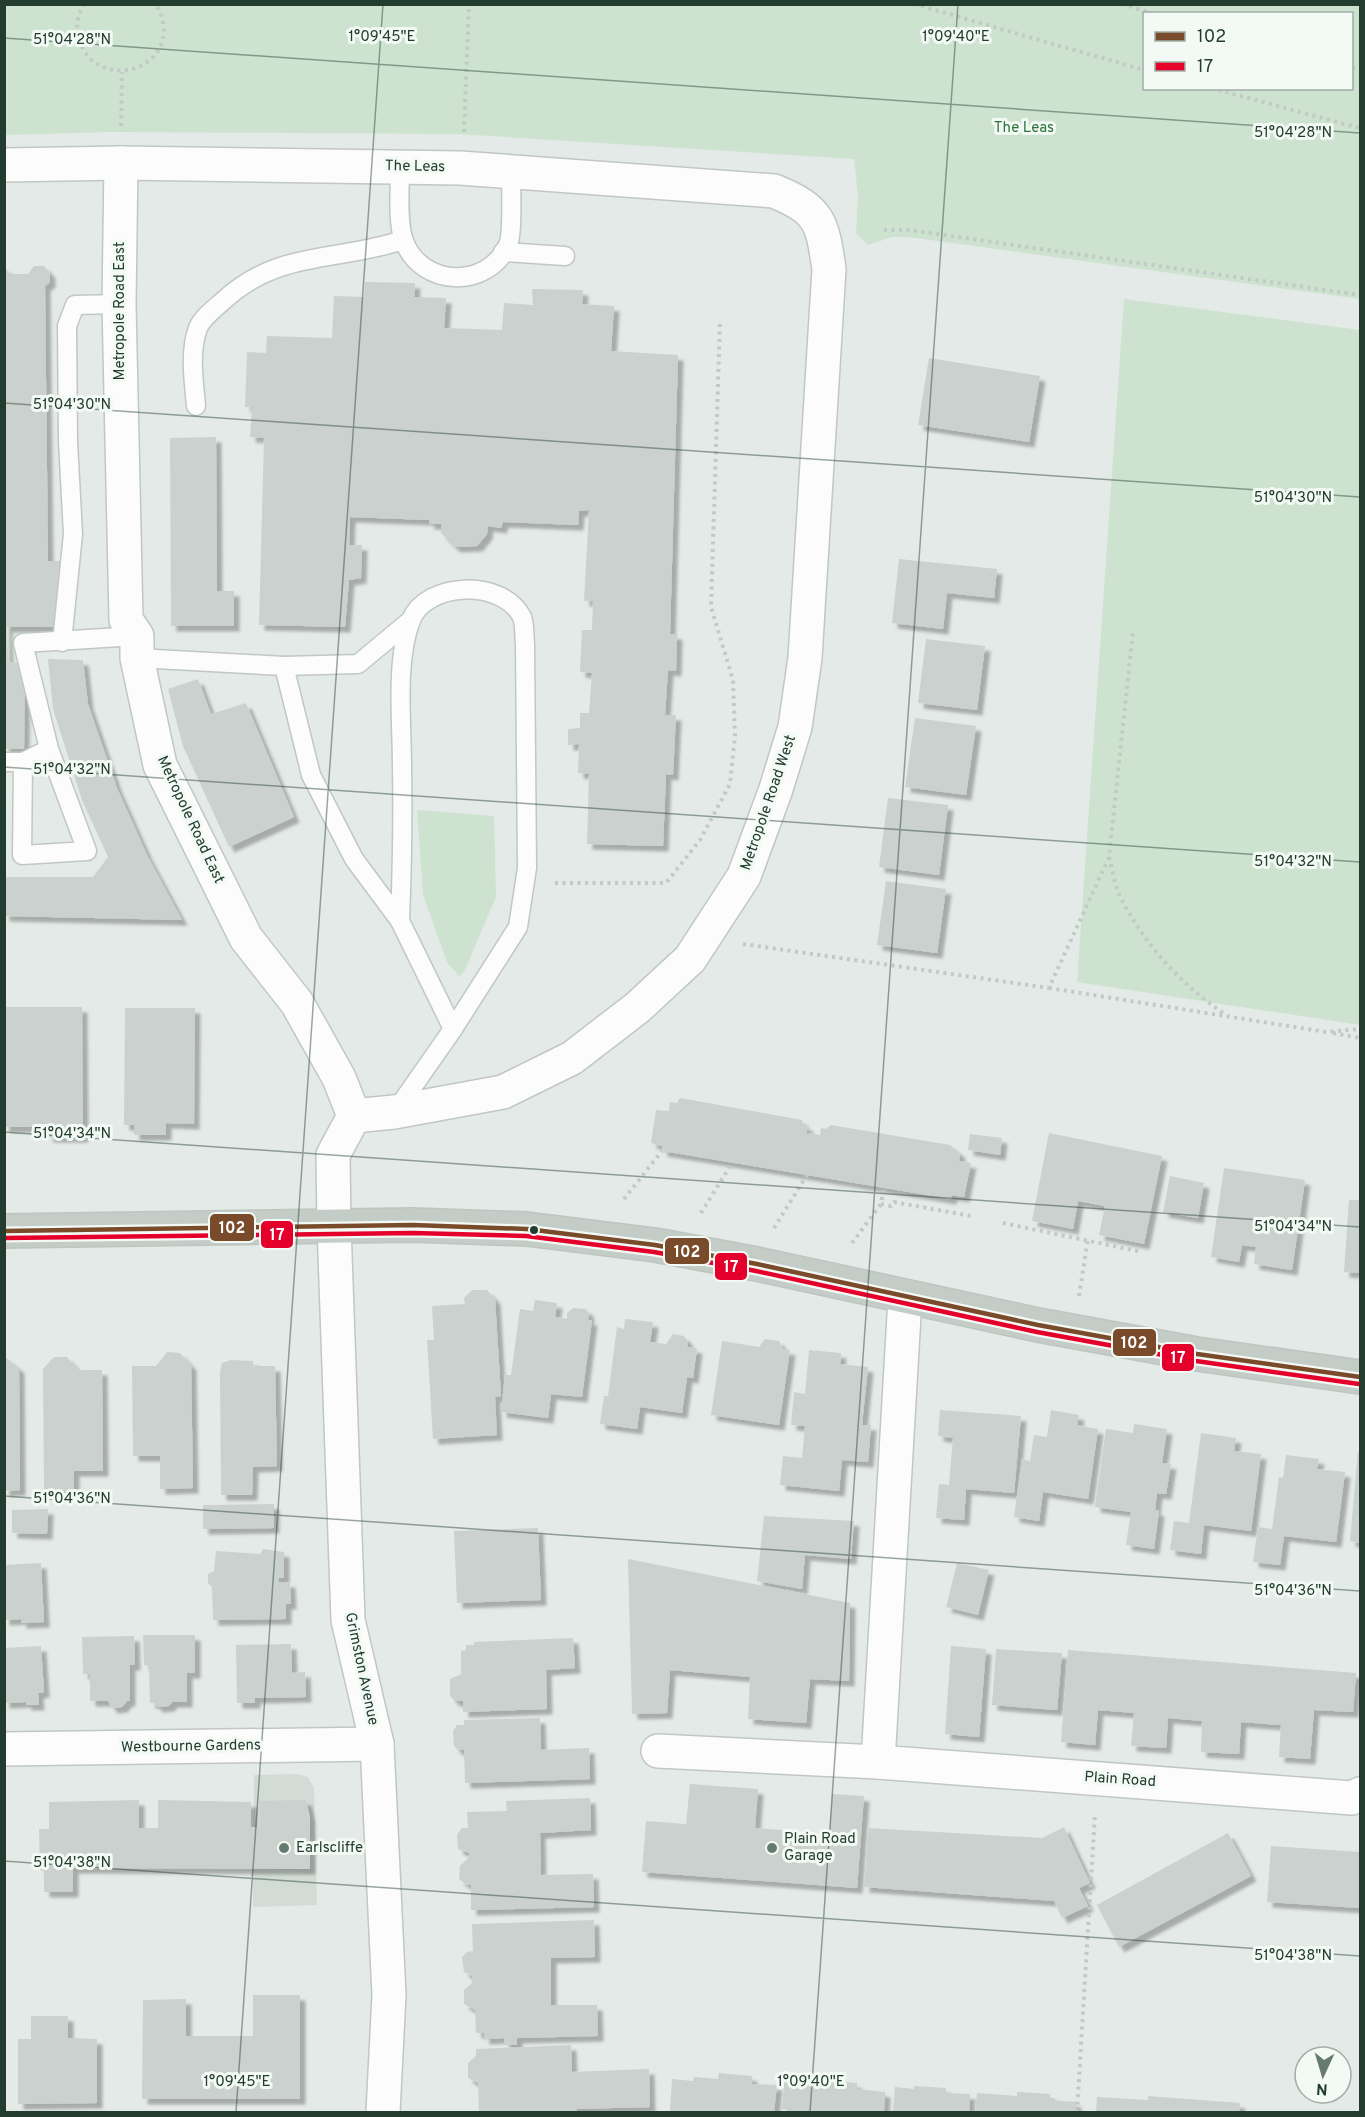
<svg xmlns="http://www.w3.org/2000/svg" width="1365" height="2117" viewBox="0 0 1365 2117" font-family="Overpass,sans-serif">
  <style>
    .built { fill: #d2dbd6 }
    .green { fill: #cde3d0; fill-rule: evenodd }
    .building { fill: #cbd1ce; filter: url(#shadow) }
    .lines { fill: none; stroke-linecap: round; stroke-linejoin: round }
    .service-casing { stroke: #c1c7c4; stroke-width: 21 }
    .minor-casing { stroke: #c1c7c4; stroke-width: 36 }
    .trunk-casing { stroke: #bdc6c1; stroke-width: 36 }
    .path { stroke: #c1cac5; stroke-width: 4; stroke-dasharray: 3 4.5; stroke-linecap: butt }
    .service { stroke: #fbfcfb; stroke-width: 18 }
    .minor { stroke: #fbfcfb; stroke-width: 33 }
    .trunk { stroke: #c4ccc8; stroke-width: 33 }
    .bus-1-casing { stroke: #f3f9f4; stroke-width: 9 }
    .bus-2-casing { stroke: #f3f9f4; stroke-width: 9 }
    .bus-1 { stroke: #7a4b2a; stroke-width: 4.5 }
    .bus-2 { stroke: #e4002b; stroke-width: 4.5 }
    .ticks { fill: none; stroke: #223d30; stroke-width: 1.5; stroke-opacity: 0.45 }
    .bus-dot { fill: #223d30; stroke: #f3f9f4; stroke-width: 2 }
    .poi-dot { fill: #667a70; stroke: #f3f9f4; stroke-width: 2 }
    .labels { text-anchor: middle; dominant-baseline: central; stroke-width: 6; stroke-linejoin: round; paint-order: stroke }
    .park-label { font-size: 15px; fill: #2d7439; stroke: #f3f9f4 }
    .street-label { font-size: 15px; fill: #223d30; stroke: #f3f9f4 }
    .poi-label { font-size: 15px; fill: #223d30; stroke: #f3f9f4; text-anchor: start }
    .ticks-label { font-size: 15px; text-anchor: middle; fill: #223d30; stroke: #f3f9f4; stroke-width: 6; stroke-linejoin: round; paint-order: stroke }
    .line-badge { stroke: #f3f9f4; stroke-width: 2 }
    .badge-label { font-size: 16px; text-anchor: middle; font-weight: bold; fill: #fff }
  </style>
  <defs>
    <filter id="shadow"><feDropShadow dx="5.5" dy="5.5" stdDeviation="1.5" flood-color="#0004"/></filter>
  </defs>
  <rect width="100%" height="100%" fill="#e4eae7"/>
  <polygon class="built" points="297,1774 308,1777 314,1788 317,1905 253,1907 254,1775"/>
  <g class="green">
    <path d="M4,5H1360V299L908,237H892L868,245L856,233L858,197L854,159L457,134L109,132L5,135ZM1144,14H1352V88H1144Z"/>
    <polygon points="1124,299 1360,330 1360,1025 1077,982"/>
    <polygon points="417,810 494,816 496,897 464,972 459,976 447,962 423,895"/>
  </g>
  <g class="building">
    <polygon points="4,266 10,274 28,274 34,266 44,266 50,273 50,282 45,286 48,561 63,561 62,627 7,627 8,662 25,663 24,749 4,749"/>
    <polygon points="365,282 415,283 414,297 446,298 444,328 502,330 504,303 533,305 532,289 583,290 582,304 614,306 611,351 678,355 670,634 677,634 676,671 668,670 665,715 676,715 673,775 666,774 663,846 587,844 589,774 578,773 579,744 568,745 568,729 580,728 580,713 589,713 592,673 580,672 582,630 592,630 593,601 584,601 589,510 579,511 578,525 503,522 501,528 488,526 487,534 477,546 455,547 441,533 441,524 429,524 429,520 350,517 349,545 362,545 361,578 349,580 345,627 259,625 264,438 250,437 252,407 245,407 247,352 266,353 267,336 332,338 334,296 364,297"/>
    <polygon points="929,358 1040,376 1029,442 918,425"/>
    <polygon points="216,437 217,591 234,591 234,626 171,626 170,438"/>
    <polygon points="899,559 997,569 994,598 947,593 943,629 892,623"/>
    <polygon points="926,639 985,646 977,710 918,703"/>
    <polygon points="48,659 83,660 88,704 117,788 147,855 182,920 4,916 4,877 93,877 108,857 82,800 53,709"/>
    <polygon points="198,679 211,714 246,703 294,817 229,847 183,746 168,689"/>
    <polygon points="915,718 976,726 966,795 905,787"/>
    <polygon points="888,798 948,805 939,875 879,867"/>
    <polygon points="886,881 946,889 937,953 877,945"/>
    <polygon points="4,1007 82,1007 83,1137 48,1137 48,1127 4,1127"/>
    <polygon points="125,1008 195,1008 194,1124 166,1123 166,1135 134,1135 134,1125 124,1125"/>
    <polygon points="680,1098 802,1120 803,1125 808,1126 806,1133 820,1135 821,1128 826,1129 831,1125 950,1145 960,1153 959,1161 971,1163 964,1197 952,1195 951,1199 662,1151 662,1146 651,1143 656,1110 669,1111 670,1102 677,1103"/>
    <polygon points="1049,1133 1162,1156 1144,1244 1099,1235 1105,1206 1078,1201 1073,1229 1032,1221"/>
    <polygon points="970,1134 1002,1138 1000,1155 968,1150"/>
    <polygon points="1224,1168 1305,1180 1292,1270 1254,1264 1256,1247 1242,1245 1239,1262 1211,1257"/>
    <polygon points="1170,1176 1204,1183 1198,1218 1163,1212"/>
    <polygon points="1349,1200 1360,1200 1360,1273 1344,1272"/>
    <polygon points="472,1290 487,1290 495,1299 501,1396 495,1397 497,1435 433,1439 427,1340 434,1340 432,1306 465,1304 464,1298"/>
    <polygon points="535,1300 557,1303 555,1317 567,1319 567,1313 573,1308 586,1309 589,1314 588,1320 592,1320 582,1397 551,1394 548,1418 501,1412 505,1375 511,1375 520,1309 533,1311"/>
    <polygon points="625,1319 653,1322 650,1342 666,1344 673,1334 684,1336 688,1342 687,1347 697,1348 693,1378 687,1377 682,1413 640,1407 637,1429 600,1424 604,1396 608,1396 617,1327 624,1329"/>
    <polygon points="765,1339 779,1341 783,1349 790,1350 779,1425 711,1415 722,1341 759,1347"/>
    <polygon points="809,1350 841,1353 840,1364 868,1367 862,1425 871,1425 868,1462 842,1460 839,1491 780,1485 783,1456 802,1458 805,1426 791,1425 794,1392 805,1394"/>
    <polygon points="167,1352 180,1353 191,1365 193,1488 160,1489 160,1456 133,1456 132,1366 156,1366"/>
    <polygon points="4,1356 19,1368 20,1490 4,1491"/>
    <polygon points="54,1357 67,1357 78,1370 102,1370 103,1471 74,1471 74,1492 44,1491 43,1369"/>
    <polygon points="231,1360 253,1361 253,1366 275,1366 277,1466 253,1467 252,1495 221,1495 220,1372 222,1363"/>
    <polygon points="940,1410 1021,1416 1014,1493 966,1489 964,1520 936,1518 939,1484 949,1485 953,1438 938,1436"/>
    <polygon points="1051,1410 1079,1415 1077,1425 1098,1429 1088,1499 1043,1492 1039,1521 1014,1517 1022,1459 1030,1461 1034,1435 1047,1437"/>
    <polygon points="1134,1424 1167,1429 1162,1463 1171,1464 1166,1494 1157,1493 1155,1510 1159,1511 1154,1549 1126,1545 1131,1512 1095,1507 1106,1429 1133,1433"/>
    <polygon points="1201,1433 1236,1438 1234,1451 1261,1454 1251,1531 1204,1525 1201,1554 1170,1550 1174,1521 1189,1523"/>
    <polygon points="1358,1451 1360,1451 1360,1543 1350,1541"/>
    <polygon points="1286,1455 1319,1459 1317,1469 1345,1472 1336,1542 1284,1536 1280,1565 1253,1562 1258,1527 1272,1529 1279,1477 1283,1478"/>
    <polygon points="274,1504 274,1528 203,1529 203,1505"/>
    <polygon points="48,1509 47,1534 12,1533 12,1510"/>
    <polygon points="764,1516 854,1521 851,1559 805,1555 802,1589 757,1581"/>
    <polygon points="538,1528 541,1600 457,1603 454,1531"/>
    <polygon points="263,1549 284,1552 284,1578 279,1578 278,1582 290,1582 291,1604 286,1604 286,1619 213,1620 212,1587 208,1583 208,1574 214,1571 216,1551 260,1554"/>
    <polygon points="628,1559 850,1603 849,1681 810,1679 806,1723 748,1719 750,1677 670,1670 667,1713 632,1714"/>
    <polygon points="41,1563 44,1622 21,1623 21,1619 4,1620 4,1565"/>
    <polygon points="957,1563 989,1570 978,1615 946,1607"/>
    <polygon points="143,1635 195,1635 195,1673 187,1673 187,1702 172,1702 169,1706 158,1707 154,1703 150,1703 149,1666 144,1665"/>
    <polygon points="134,1636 135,1665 130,1665 130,1701 127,1701 122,1707 112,1708 108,1701 90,1701 90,1674 83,1674 82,1637"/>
    <polygon points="573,1638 575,1668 546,1670 547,1709 463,1712 463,1701 455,1701 450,1696 450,1679 461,1674 461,1651 466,1650 466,1645 474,1645 474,1642"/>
    <polygon points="291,1644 292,1673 305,1672 306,1697 255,1698 255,1703 237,1703 236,1645"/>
    <polygon points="41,1646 44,1692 38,1693 39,1705 26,1705 26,1702 4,1703 4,1648"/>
    <polygon points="951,1646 986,1649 979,1737 945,1734"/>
    <polygon points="996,1649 1062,1653 1057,1710 992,1705"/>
    <polygon points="1068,1650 1356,1673 1353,1712 1314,1710 1310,1759 1279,1757 1281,1725 1241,1722 1239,1754 1201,1752 1202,1721 1168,1718 1166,1748 1131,1746 1134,1713 1098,1710 1095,1745 1061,1742"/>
    <polygon points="540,1718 541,1750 589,1748 590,1779 465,1783 464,1750 458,1750 454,1746 453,1731 457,1725 464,1725 464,1720"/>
    <polygon points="690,1784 758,1789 755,1828 794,1831 793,1839 829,1842 832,1794 864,1796 857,1888 642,1872 646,1821 686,1824"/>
    <polygon points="590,1798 591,1830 540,1833 541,1875 593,1874 594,1907 471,1910 471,1885 467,1885 459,1879 460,1866 469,1857 469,1853 458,1849 457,1835 462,1828 468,1828 467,1812 507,1811 506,1801"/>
    <polygon points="139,1800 139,1828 158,1828 158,1800 251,1802 251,1827 260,1827 259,1801 306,1800 310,1817 310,1869 73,1868 73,1892 44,1892 44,1871 40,1870 39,1829 49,1829 49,1802"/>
    <polygon points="1064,1827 1090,1883 1079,1888 1088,1906 1062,1918 1054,1901 864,1887 868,1828 1042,1838"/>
    <polygon points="1228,1833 1251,1876 1119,1947 1097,1905"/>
    <polygon points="1271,1846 1360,1852 1360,1908 1267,1902"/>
    <polygon points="594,1920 595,1957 551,1958 551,2005 597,2005 598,2036 517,2038 517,2045 504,2045 504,2038 484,2039 484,2033 476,2033 475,2010 464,2004 464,1990 472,1983 472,1976 464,1972 462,1957 467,1952 473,1951 472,1924"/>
    <polygon points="253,1995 300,1995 300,2099 142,2099 143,2000 186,1999 186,2036 253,2036"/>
    <polygon points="31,2016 68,2016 68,2038 97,2039 97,2103 18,2104 18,2039 31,2039"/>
    <polygon points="571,2045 572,2072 649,2069 650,2107 576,2109 577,2112 479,2111 478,2083 468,2078 468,2063 476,2056 476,2049"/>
    <polygon points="719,2073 752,2076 752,2084 777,2085 774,2112 670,2112 672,2079 693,2081 694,2077 718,2079"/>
    <polygon points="785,2073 809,2075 809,2079 857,2083 857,2089 885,2092 884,2112 801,2112 782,2109"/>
    <polygon points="914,2086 946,2088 946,2093 970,2094 969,2112 893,2112 895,2087 914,2089"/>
    <polygon points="1017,2092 1050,2094 1050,2100 1076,2102 1076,2112 975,2112 977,2093 1017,2096"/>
    <polygon points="1148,2096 1240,2103 1239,2112 1096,2112 1097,2097 1148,2100"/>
  </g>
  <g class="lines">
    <g class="service-casing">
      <g id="service">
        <path d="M400,167C400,187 397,223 404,241C421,287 487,290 508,245C513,234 511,187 511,172"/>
        <polyline points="503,252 565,256"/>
        <path d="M196,406C194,382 189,352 198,328C202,318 215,308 223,301C279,249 338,262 403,240"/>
        <polyline points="62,642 73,534 68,442 67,326 75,305 119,304"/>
        <polyline points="137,658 284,666 358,664 411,620"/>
        <polyline points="284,666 311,775 354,859 400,921 453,1029 395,1112"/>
        <polyline points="49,749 23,762 22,855 87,851 49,749 23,643 137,636"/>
        <polyline points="4,762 23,762"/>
        <path d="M400,921C402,869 403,818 402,766C402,722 395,661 411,620C426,582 502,578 522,617C525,624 524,636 525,644L527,868L518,927L453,1029"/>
      </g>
    </g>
    <g class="minor-casing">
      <g id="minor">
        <polyline points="121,163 119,304 126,620 137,636 137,658 160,765 246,938 297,1003 339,1078 354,1116 333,1155 334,1226 348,1620 377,1744 389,1995 383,2112"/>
        <path d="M4,165L121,163L460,168L774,191C820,210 822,221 829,269L805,658L795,727L776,789L744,876L690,959L637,1008L572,1058L503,1092L394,1112L354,1116"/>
        <polyline points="4,1749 377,1744"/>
        <polyline points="658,1751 878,1762 1352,1798 1360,1794"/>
        <polyline points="878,1762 905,1298"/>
      </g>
    </g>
    <g class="trunk-casing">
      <polyline id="trunk" points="4,1231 413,1225 527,1229 655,1245 757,1264 1038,1325 1197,1354 1360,1377"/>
    </g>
    <g class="path">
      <path d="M85,4C77,14 75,28 79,40C97,92 172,72 163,22C162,16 159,10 156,4"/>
      <polyline points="914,4 1144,70"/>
      <polyline points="1122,4 1154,14"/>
      <polyline points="1352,68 1360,70"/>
      <polyline points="1211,88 1360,128"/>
      <polyline points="121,126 122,72"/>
      <polyline points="464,132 469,4"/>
      <polyline points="884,230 910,230 1360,295"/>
      <path d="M1109,857C1113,871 1115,889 1123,902C1149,950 1182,985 1226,1015"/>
      <polyline points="555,883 666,883 700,840 730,784 735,736 733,680 711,607 720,321"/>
      <polyline points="743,944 1049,988 1109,857 1133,631"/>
      <polyline points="1049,988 1326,1032 1360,1029"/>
      <polyline points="1333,1033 1360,1038"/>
      <polyline points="624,1199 662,1151"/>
      <polyline points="881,1204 891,1206 894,1202 971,1216"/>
      <polyline points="701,1213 732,1163"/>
      <polyline points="1003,1223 1142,1252"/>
      <polyline points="774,1228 807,1175"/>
      <polyline points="852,1243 881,1204 884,1188"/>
      <polyline points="1079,1296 1088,1239"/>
      <polyline points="1077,2112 1095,1814"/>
    </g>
    <use href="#service" class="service"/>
    <use href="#minor" class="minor"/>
    <use href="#trunk" class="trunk"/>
    <g class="bus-1-casing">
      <polyline id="bus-1" points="4,1231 413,1225 527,1229 655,1245 757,1264 1038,1325 1197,1354 1360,1377"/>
    </g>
    <g class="bus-2-casing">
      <polyline id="bus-2" points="4,1238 413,1233 526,1236 654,1252 756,1271 1037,1332 1196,1361 1359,1384"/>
    </g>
    <use href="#bus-1" class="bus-1"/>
    <use href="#bus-2" class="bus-2"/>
  </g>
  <path class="ticks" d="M4,38L1360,133M4,403L1360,497M4,767L1360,862M4,1132L1360,1227M4,1496L1360,1591M4,1861L1360,1956M236,2112L383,4M810,2112L958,4"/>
  <circle class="bus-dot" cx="534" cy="1230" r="5"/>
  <g class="poi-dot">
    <circle cx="284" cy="1848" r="6"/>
    <circle cx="772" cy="1848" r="6"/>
  </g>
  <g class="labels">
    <g class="park-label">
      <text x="1024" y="128">The Leas</text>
    </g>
    <g class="street-label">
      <text transform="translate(415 167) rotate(1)">The Leas</text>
      <text transform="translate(120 311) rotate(-90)">Metropole Road East</text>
      <text transform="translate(769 803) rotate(-71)">Metropole Road West</text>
      <text transform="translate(190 820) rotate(65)">Metropole Road East</text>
      <text transform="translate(361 1669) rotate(78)">Grimston Avenue</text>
      <text transform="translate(191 1747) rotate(-1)">Westbourne Gardens</text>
      <text transform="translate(1120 1780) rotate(4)">Plain Road</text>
    </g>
    <g class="poi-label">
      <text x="784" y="1839">Plain Road<tspan x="784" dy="17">Garage</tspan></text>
      <text x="296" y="1848">Earlscliffe</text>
    </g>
  </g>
  <g class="ticks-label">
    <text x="382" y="41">1°09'45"E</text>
    <text x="956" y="41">1°09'40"E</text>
    <text x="72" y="44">51°04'28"N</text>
    <text x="1293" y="137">51°04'28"N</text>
    <text x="72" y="409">51°04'30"N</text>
    <text x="1293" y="502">51°04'30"N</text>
    <text x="72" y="774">51°04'32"N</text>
    <text x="1293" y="866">51°04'32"N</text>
    <text x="72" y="1138">51°04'34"N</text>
    <text x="1293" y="1231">51°04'34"N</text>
    <text x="72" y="1503">51°04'36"N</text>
    <text x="1293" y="1595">51°04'36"N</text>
    <text x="72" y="1867">51°04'38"N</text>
    <text x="1293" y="1960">51°04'38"N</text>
    <text x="237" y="2086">1°09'45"E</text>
    <text x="811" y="2086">1°09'40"E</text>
  </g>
  <g class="line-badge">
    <rect x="209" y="1213" width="46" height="29" rx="6" fill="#7a4b2a"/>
    <rect x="260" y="1220" width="34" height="29" rx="6" fill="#e4002b"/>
    <rect x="664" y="1237" width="46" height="28" rx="6" fill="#7a4b2a"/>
    <rect x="714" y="1252" width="34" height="29" rx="6" fill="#e4002b"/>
    <rect x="1112" y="1328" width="45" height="29" rx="6" fill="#7a4b2a"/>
    <rect x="1161" y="1343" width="34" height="29" rx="6" fill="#e4002b"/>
  </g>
  <g class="badge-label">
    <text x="232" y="1233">102</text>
    <text x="277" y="1240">17</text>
    <text x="687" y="1257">102</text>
    <text x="731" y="1272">17</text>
    <text x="1134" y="1348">102</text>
    <text x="1178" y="1363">17</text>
  </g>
  <rect width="1365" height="2117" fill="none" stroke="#223d30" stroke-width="12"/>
  <rect x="1143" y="12" width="210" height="78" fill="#f3f9f4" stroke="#9faea6" stroke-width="1.5"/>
  <rect x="1155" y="32" width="30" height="9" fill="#7a4b2a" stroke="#9faea6" stroke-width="1.5"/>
  <text x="1197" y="42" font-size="18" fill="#223d30">102</text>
  <rect x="1155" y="62" width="30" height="9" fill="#e4002b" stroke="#9faea6" stroke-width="1.5"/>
  <text x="1197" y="72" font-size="18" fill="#223d30">17</text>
  <g transform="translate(1323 2075) rotate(184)"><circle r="28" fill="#f3f9f4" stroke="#9faea6" stroke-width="1.5"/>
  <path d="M0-4.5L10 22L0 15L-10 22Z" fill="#667a70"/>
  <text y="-9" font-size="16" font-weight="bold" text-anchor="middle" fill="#223d30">N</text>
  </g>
</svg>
